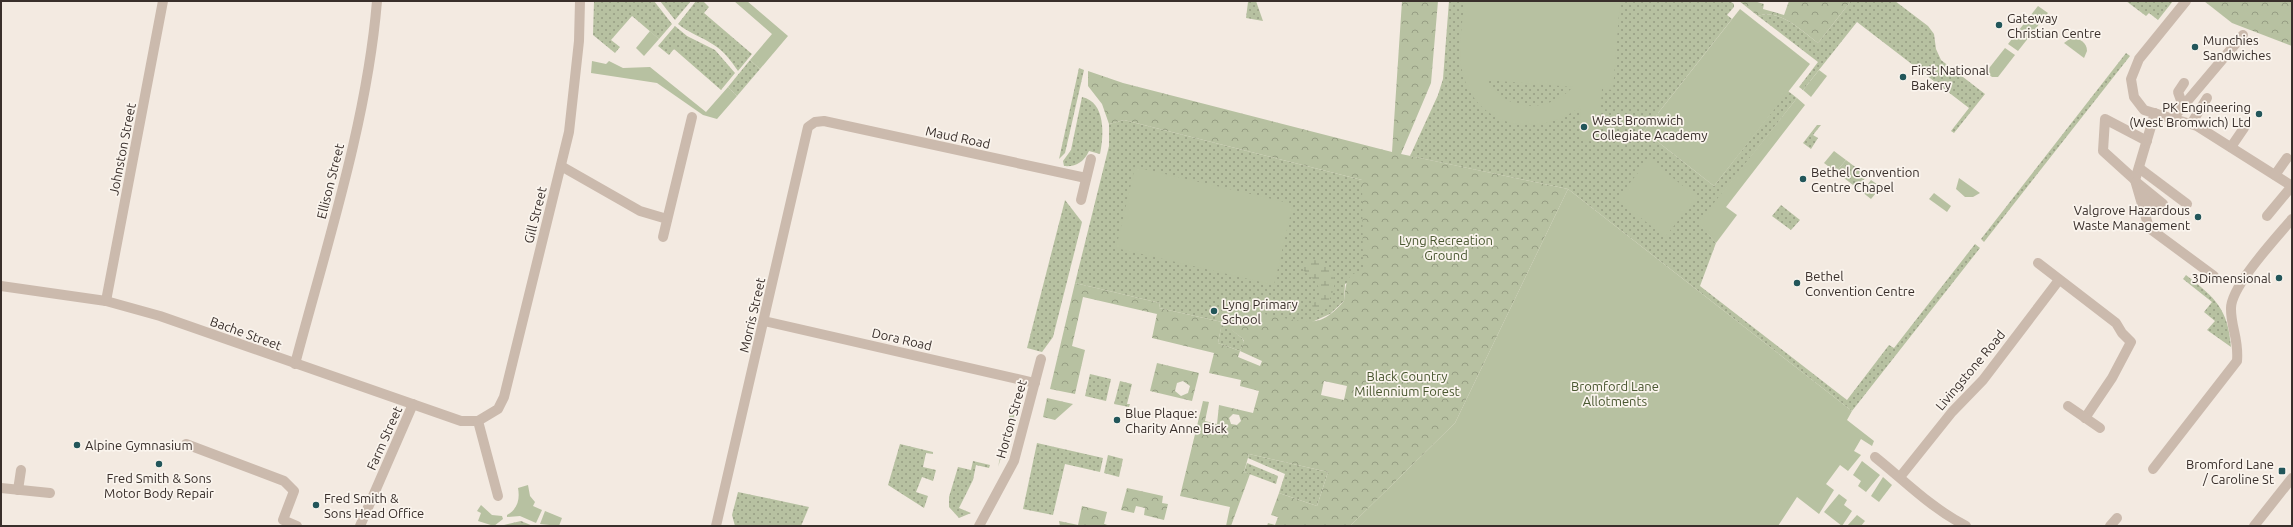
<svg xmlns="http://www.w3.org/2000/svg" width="2293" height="527" viewBox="0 0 2293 527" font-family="Ubuntu,sans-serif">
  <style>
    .grass { fill: url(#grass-dots) }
    .forest { fill: url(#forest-crowns); fill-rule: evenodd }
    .wetland { fill: url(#wetland-marsh) }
    .garden { fill: #b7c1a1; fill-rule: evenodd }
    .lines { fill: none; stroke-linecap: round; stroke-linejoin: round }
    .minor { stroke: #cbbaad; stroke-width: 10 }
    .poi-dot { fill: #22565a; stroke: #faf4ed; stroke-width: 1.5 }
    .labels { text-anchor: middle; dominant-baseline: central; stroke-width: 3.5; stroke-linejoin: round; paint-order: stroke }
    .poi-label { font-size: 13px; fill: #392f2b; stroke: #faf4ed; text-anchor: start }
    .street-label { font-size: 13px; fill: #392f2b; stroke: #faf4ed }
    .park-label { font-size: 13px; fill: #495730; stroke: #faf4ed }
  </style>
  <defs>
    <pattern id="grass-dots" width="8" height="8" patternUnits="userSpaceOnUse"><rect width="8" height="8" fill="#b7c1a1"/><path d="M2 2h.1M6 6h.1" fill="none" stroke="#969d83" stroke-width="1.8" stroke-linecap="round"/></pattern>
    <pattern id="forest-crowns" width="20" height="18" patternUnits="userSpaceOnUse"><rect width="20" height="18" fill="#b7c1a1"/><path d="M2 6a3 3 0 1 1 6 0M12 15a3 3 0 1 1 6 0" fill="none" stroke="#969d83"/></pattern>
    <pattern id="wetland-marsh" width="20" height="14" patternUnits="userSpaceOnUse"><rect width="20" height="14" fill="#b7c1a1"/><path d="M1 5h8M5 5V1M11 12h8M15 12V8" fill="none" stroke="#969d83"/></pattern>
  </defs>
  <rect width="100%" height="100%" fill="#f3eae1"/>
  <g class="grass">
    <polygon points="594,1 654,1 672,24 659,39 632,16 611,40 620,47 615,53 593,35"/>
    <polygon points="660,1 691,1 675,20"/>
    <path d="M696,1H703L709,7L704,13L752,54L738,71C731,61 724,51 714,45C702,37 689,33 678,24Z"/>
    <polygon points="1256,1 1263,21 1246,18 1248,2"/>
    <polygon points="1449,1 1730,1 1734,4 1734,7 1727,15 1732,19 1644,131 1714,186 1788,91 1797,98 1699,223 1716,243 1700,286 1847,400 1889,345 1894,348 1975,244 1980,248 1852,411 1568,189 1410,156 1438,95 1443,79"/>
    <path d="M1851,1H1895L1928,26L1934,34L1936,49L1941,60L1985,94L1954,133L1951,131L1969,108L1857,22L1803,90L1799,87L1818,62L1758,16C1779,8 1802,31 1818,43Z"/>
    <polygon points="2126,1 2173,1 2158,20 2149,13 2146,16"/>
    <polygon points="675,26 687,36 715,50 735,73 721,90 674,49 669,55 658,46"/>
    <polygon points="2126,53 2130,56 1984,242 1981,239"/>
    <polygon points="750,60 760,69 737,96 728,87"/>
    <polygon points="1079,68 1084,70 1065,153 1059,159"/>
    <path d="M1082,97C1106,102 1104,136 1100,154L1089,151C1084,162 1076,167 1064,166L1063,161L1071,150Z"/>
    <polygon points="1124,120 1362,180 1370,273 1345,284 1344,301 1330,314 1312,322 1222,322 1242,338 1244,342 1240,351 1218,343 1222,322 1159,308 1160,303 1075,283 1109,146 1109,124"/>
    <polygon points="1817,125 1821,125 1813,135 1818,138 1811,149 1803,143"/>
    <polygon points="1846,160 1867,176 1857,188 1836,172"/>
    <polygon points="1065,200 1082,222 1053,337 1042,352 1027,348"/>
    <polygon points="1781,205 1800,220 1791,230 1772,216"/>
    <path d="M2186,275C2215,298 2228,308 2231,347L2207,330L2215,321L2204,312L2212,302L2183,279Z"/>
    <polygon points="1090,374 1111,379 1106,401 1085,396"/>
    <polygon points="1120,381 1132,384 1127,404 1130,404 1129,407 1114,404"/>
    <polygon points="1010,413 1015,414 998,467"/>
    <polygon points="1037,443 1103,458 1100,472 1065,464 1053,515 1023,509"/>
    <polygon points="900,444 933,452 933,454 926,453 923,467 936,470 933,481 922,477 916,492 928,496 924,508 888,485"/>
    <polygon points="1249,454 1328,472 1317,506 1279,493 1285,474 1248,458"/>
    <polygon points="1108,455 1123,459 1119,477 1104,473"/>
    <polygon points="973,461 990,465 989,468 976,465 973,480 959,508 971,513 959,518 949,507 949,497 958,467 971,470"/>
    <polygon points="1247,463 1278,476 1276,484 1244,472"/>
    <polygon points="738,492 809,507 801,526 735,526 732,515"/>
    <polygon points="521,521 533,526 500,526"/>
    <polygon points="1059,521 1083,526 1060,526"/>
  </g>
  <g class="forest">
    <path d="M1402,1H1438L1431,83L1401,154L1568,189L1455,423L1350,526H1267L1268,523L1275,525L1278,517L1271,515L1279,493L1317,506L1328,472L1249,454L1244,472L1250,474L1231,526H1226L1230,507L1180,496L1203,401L1209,402L1205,421L1217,424L1219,405L1253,413L1259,391L1240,386L1241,380L1209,373L1214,353L1152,338L1157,314L1083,297L1072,346L1085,350L1075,394L1050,389L1075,283L1160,303L1159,308L1222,322L1226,305C1248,309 1301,326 1320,320C1329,317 1338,308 1344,301C1346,285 1345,273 1363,271L1362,180L1124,120L1109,124L1102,104L1088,86V71L1123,83L1392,152ZM1222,323L1242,338L1244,341L1240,351L1218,343ZM1240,351L1262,361L1260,366L1238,357ZM1324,381L1347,386L1344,400L1321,395ZM1233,414L1239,415L1241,421L1237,425L1231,424L1229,418Z"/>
    <path d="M1739,1H1754L1764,4L1763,9L1784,15L1789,1H1851L1818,43C1802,31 1779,8 1758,16Z"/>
    <polygon points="2204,1 2292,1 2292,46 2232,23"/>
    <path d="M1157,363L1199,373L1192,401L1150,391ZM1183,381L1190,386L1188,393L1181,396L1175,391L1177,383Z"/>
    <polygon points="1047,398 1073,404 1055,420 1043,417"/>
    <polygon points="1127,488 1163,496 1162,503 1168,504 1164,520 1144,515 1145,508 1136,506 1134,513 1121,510"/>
    <polygon points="1082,506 1107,512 1104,524 1111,526 1078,525"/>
  </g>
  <path class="wetland" d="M1305,260C1348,257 1337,305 1316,311L1312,306C1314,301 1317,302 1318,298C1324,285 1310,277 1303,270V264Z"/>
  <g class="garden">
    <polygon points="734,1 747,1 788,36 760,69 750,60 772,34"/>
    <path d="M1464,1H1620L1613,90L1602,89L1598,142L1579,140L1581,106C1537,142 1470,126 1461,65C1458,45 1463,22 1464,1ZM1487,80L1573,87C1549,113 1506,113 1487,80Z"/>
    <polygon points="2038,6 2048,13 2018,51 2008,44"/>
    <polygon points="1740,9 1810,64 1714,186 1644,131"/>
    <polygon points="650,31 659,39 644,56 636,48"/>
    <path d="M2071,38C2079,38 2087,42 2087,51L2084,58L2064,43Z"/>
    <polygon points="2005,48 2015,55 1998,77 1992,77 1986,72"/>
    <polygon points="592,61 606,64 609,61 623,68 650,67 706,112 728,87 737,96 717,119 703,115 657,83 591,73"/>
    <polygon points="1819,70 1827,76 1811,97 1803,90"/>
    <polygon points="1797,98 1805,105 1726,207 1737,215 1716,243 1698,223"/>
    <polygon points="1834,151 1846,160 1836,172 1824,163"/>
    <polygon points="1649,159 1697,197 1665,237 1617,199"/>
    <polygon points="1135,167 1293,204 1274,285 1116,248"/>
    <polygon points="1959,178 1980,193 1973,197 1965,197 1956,189"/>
    <polygon points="1871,180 1881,187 1871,199 1862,192"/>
    <polygon points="1568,189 1852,411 1847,420 1874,441 1872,446 1861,439 1854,451 1861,455 1848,471 1840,465 1826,484 1834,490 1819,514 1797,497 1778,526 1350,526 1455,423"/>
    <polygon points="1934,193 1951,206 1947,212 1929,199"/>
    <polygon points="1862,461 1880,475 1866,492 1858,486 1861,481 1853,475"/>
    <polygon points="1883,477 1892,485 1879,502 1871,496"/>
    <path d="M528,485L530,496L535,502L533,506L542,510L536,523L520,516L507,517V515C518,509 520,499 518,488Z"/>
    <polygon points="1839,494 1847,500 1844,505 1852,511 1842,526 1824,512"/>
    <polygon points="481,505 492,515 502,516 503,519 494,526 478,521 481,513 477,511"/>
    <polygon points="545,511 562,518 559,526 540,524"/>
    <polygon points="1857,515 1865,521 1861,526 1847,526"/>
  </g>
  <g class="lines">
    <g class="minor">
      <polyline points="2186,1 2139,59 2131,79 2134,97 2144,110 2197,126 2292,186"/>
      <polyline points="2183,106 2178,92 2184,83"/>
      <polyline points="2155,113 2135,180 2149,228 2214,276"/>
      <polyline points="2173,118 2243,35"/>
      <polyline points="2191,124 2207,98"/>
      <polyline points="2231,147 2244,128"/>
      <polyline points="561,166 640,211 667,219"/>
      <polyline points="2139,168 2187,204"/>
      <polyline points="2275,175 2287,158"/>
      <polyline points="2135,180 2103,151 2105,119 2147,141"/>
      <polyline points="2136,182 2163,204"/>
      <polyline points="2140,196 2159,210"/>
      <polyline points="1081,200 1091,159"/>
      <polyline points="2267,216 2292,186"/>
      <polyline points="663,237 692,117"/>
      <polyline points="2038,263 2116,323 2122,333 2131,342 2112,378 2085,418"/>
      <polyline points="1,286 106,301 160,316 461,421 478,421"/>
      <polyline points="106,301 163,1"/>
      <polyline points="764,321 1035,383"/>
      <path d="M295,364C326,247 367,122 377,1"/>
      <polyline points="2068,406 2100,428"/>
      <polyline points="478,421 498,409 504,397 569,132 579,41 580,1"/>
      <polyline points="478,421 498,496"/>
      <polyline points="186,444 284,481 294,491 283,520 297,526"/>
      <path d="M1875,457C1905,481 1931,508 1966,526"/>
      <path d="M2153,469L2237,361C2239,339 2231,328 2231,309C2230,287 2277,237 2292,219"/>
      <polyline points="1900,477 1952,412 1983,380 2059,280"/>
      <polyline points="1,488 50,493"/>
      <polyline points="18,490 21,470"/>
      <polyline points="360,526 413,404"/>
      <polyline points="716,526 808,127 815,122 824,121 1086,178"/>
      <polyline points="979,526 1014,461 1041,359"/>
      <polyline points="2110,526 2117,518"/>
      <polyline points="2254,526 2292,478"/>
    </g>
  </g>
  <g class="poi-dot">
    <circle cx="1999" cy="25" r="4"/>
    <circle cx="2195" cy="47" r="4"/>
    <circle cx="1903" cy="77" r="4"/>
    <circle cx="2259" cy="114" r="4"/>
    <circle cx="1584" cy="127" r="4"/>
    <circle cx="1803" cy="179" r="4"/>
    <circle cx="2198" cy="217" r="4"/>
    <circle cx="2279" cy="278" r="4"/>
    <circle cx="1797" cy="283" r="4"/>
    <circle cx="1214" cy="311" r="4"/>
    <circle cx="1117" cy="420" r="4"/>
    <circle cx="77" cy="445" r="4"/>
    <circle cx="159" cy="464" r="4"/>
    <rect x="2278" y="467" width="8" height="8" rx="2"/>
    <circle cx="316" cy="505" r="4"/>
  </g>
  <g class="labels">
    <g class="poi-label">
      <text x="2007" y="18">Gateway<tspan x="2007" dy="15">Christian Centre</tspan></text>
      <text x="2203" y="40">Munchies<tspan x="2203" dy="15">Sandwiches</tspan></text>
      <text x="1911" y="70">First National<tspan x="1911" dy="15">Bakery</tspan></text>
      <text x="2251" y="107" text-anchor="end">PK Engineering<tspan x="2251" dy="15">(West Bromwich) Ltd</tspan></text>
      <text x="1592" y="120">West Bromwich<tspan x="1592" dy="15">Collegiate Academy</tspan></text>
      <text x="1811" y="172">Bethel Convention<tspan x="1811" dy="15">Centre Chapel</tspan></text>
      <text x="2190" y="210" text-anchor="end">Valgrove Hazardous<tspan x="2190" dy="15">Waste Management</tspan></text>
      <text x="1805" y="276">Bethel<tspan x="1805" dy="15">Convention Centre</tspan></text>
      <text x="2271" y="278" text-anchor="end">3Dimensional</text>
      <text x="1222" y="304">Lyng Primary<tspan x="1222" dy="15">School</tspan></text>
      <text x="1125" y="413">Blue Plaque:<tspan x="1125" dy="15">Charity Anne Bick</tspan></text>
      <text x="85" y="445">Alpine Gymnasium</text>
      <text x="2274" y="464" text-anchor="end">Bromford Lane<tspan x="2274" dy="15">/ Caroline St</tspan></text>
      <text x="159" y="478" text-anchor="middle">Fred Smith &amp; Sons<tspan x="159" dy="15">Motor Body Repair</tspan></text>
      <text x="324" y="498">Fred Smith &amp;<tspan x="324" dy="15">Sons Head Office</tspan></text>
    </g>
    <g class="street-label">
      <text transform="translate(958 137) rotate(12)">Maud Road</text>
      <text transform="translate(122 149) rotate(-79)">Johnston Street</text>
      <text transform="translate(330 181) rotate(-76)">Ellison Street</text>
      <text transform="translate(535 215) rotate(-76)">Gill Street</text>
      <text transform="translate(752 315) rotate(-77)">Morris Street</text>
      <text transform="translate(246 333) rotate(20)">Bache Street</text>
      <text transform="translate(902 339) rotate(13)">Dora Road</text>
      <text transform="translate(1970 370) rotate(-50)">Livingstone Road</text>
      <text transform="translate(1011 419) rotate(-74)">Horton Street</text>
      <text transform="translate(384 438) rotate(-66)">Farm Street</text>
    </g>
    <g class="park-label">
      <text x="1446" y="240">Lyng Recreation<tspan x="1446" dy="15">Ground</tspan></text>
      <text x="1407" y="376">Black Country<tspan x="1407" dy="15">Millennium Forest</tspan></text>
      <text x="1615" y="386">Bromford Lane<tspan x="1615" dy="15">Allotments</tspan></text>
    </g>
  </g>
  <rect width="2293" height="527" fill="none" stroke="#392f2b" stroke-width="4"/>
</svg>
